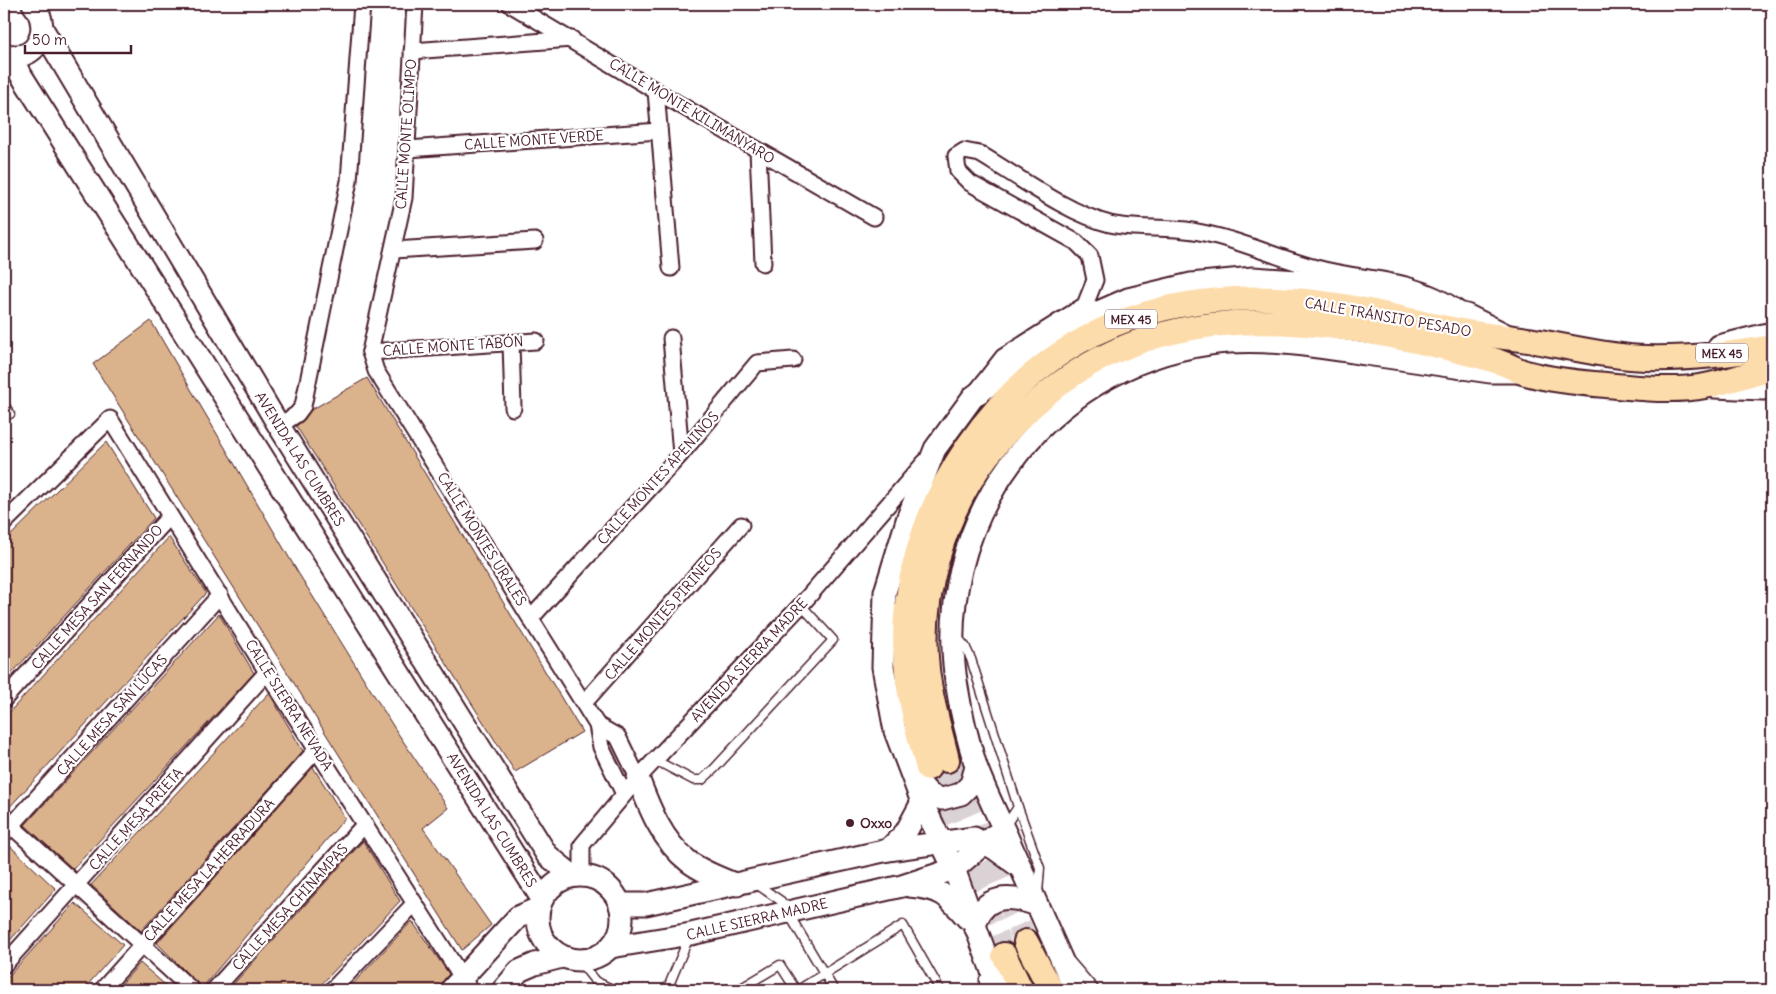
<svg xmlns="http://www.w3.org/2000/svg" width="1776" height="994" viewBox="0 0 1776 994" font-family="Delius,sans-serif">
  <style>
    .building { fill: #dab28b; stroke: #4a1f2b }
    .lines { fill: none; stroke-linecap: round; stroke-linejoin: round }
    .primary-tunnel { stroke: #dbd2d5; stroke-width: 24; stroke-dasharray: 24 12; stroke-linecap: butt }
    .lane-casing { stroke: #4a1f2b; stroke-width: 11 }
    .street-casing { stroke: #4a1f2b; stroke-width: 19 }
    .secondary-casing { stroke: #4a1f2b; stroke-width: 25 }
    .primary-casing { stroke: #4a1f2b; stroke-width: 28 }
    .lane { stroke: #fff; stroke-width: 8 }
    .street { stroke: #fff; stroke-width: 15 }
    .secondary { stroke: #fff; stroke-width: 21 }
    .primary { stroke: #fddcac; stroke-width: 24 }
    .poi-dot { fill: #4a1f2b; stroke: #fff; stroke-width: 2 }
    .labels { text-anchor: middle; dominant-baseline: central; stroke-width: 4.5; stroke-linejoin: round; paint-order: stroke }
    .shield { fill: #fff; stroke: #80626b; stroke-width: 1 }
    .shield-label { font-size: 12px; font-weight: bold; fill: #4a1f2b }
    .street-label { font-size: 14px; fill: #4a1f2b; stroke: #fff }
    .poi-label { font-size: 14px; font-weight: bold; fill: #4a1f2b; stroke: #fff; text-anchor: start }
  </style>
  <rect width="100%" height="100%" fill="#fff"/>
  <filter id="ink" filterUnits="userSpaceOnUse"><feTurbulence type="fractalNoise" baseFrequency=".02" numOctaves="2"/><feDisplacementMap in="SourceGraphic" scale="10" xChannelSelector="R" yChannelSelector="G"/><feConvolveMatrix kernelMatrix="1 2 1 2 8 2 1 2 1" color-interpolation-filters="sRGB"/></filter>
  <g filter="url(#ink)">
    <g class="building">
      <polygon points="151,321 297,571 395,729 448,808 423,828 491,925 462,950 93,364"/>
      <polygon points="367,378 582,732 515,772 296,426 304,420 311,410"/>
      <polygon points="106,442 154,518 4,682 4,542"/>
      <polygon points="169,537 206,593 6,811 4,811 4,718"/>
      <polygon points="219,614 254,673 73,869 25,825"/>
      <polygon points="269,693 303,751 141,931 91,885"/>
      <polygon points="313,767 345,818 202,988 157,943"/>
      <polygon points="363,841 400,901 316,990 228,990"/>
      <polygon points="10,846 56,889 4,947 4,853"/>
      <polygon points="75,903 123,945 83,990 4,990 4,981"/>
      <polygon points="412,921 449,974 436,990 347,990"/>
      <polygon points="140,963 171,990 116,990"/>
    </g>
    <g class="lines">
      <g class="primary-tunnel">
        <polyline points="947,760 1026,942"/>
        <polyline points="928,768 1004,955"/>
      </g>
      <g class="lane-casing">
        <g id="lane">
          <polyline points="4,404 10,414"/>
          <polyline points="959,639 965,646 971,659 1018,807 1040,868 1038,893"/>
          <polyline points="655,760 693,780 702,780 714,769 833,640 801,605"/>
          <polyline points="1005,826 1018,807"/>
          <polyline points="755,883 781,901 834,990"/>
          <polyline points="579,961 595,981 614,990"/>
          <polyline points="1070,961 1095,990"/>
          <polyline points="984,979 984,990"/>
          <polyline points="667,990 689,937"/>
          <polyline points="745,990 743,987 780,965 796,990"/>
          <polyline points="798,990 903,925 940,990"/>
        </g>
      </g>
      <g class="street-casing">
        <g id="street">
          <polyline points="510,4 656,91 874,217"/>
          <polyline points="412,51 572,39"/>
          <polyline points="656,91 671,268"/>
          <polyline points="408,149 659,131"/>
          <polyline points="758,150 763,263"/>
          <polyline points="394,250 535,241"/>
          <polyline points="671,338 681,454"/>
          <polyline points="511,343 513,408"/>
          <polyline points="370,352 376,371 597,725 601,747 624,794"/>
          <polyline points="370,352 404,198 415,4"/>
          <polyline points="370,352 536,341"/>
          <path d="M979,388L1003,357L1085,305L1095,280L1090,256L1076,242L970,183L958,171L956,156L964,151L980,154C1019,177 1067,213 1110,224C1136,230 1166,226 1193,231C1236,238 1274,257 1316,268C1367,282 1411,276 1457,308"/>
          <polyline points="279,426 297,414 303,406 349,181 362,4"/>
          <polyline points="4,523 110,419 267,672 470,990"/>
          <polyline points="532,617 681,454 757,363 793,360"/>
          <polyline points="4,699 170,516"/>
          <polyline points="584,703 741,525"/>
          <polyline points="597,725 618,737 638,778"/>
          <polyline points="5,820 192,990"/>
          <polyline points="4,834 220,595"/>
          <polyline points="582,876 582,845 638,778 801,605 925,462"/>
          <polyline points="4,965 267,672"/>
          <polyline points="102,990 317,749"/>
          <polyline points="214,990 365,824"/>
          <polyline points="332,990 414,904"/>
        </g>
      </g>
      <g class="secondary-casing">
        <g id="secondary">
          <polyline points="43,30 279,426 547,855 573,876"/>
          <path d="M4,54C37,65 53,28 33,4"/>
          <polyline points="9,56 542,899"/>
          <polyline points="1719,346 1772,333"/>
          <polyline points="1714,387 1763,389 1772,387"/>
          <path d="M638,778C649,807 662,841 688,861C702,872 720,878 737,885"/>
          <polyline points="915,778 930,795 942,799 961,794 971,784 976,767"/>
          <polyline points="888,850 906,832 922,802"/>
          <circle cx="580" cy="918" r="42"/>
          <path d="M909,886C942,889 946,894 967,918"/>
          <polyline points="620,904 646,904 888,850 974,838 995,849 1021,868"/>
          <path d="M975,927C982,893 1011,895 1037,905"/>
          <polyline points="611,947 691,934 902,886 954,869 993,836"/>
          <polyline points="451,990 518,917 539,908"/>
          <polyline points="503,990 519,971 535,964 562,957"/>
          <polyline points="999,990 954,869 922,802 895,731 883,667 885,592 908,517 935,449 973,397 1073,323 1128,299 1191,284 1253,278 1328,283 1399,297 1466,315 1506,335"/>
          <path d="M1075,990C1053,940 1031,891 1009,841C998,816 985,791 976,766C968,741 961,713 957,687C929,524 1045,367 1209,344C1261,337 1314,346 1366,354C1407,360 1448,366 1490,372H1520"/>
        </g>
      </g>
      <g class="primary-casing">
        <g id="primary">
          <path d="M947,760C940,730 930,700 927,669C919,597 943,514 987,456C1111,294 1281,307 1459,351C1474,355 1490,358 1504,364C1511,366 1518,371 1526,373C1551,380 1580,383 1606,385C1637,388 1674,392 1705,386C1728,382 1750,373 1772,368"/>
          <path d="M928,768C920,739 912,710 908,680C896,599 922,513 968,446C1057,317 1189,282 1338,305C1382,312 1424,325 1468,332C1490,336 1512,337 1534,341C1571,347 1609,357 1646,358C1687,359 1732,354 1772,347"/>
          <polyline points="1026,942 1051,990"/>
          <polyline points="1004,955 1021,990"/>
        </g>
      </g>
      <use href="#lane" class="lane"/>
      <use href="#street" class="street"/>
      <use href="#secondary" class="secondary"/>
      <use href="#primary" class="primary"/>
    </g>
  </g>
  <circle class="poi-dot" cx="850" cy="823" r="5"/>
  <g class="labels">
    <g class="shield">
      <rect x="1105" y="309.5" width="52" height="19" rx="4"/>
      <rect x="1696" y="343.5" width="52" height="19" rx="4"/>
    </g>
    <g class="shield-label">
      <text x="1131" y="319">MEX 45</text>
      <text x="1722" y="353">MEX 45</text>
    </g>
    <g class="street-label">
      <text transform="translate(692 111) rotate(31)">CALLE MONTE KILIMANYARO</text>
      <text transform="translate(406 134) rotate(-86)">CALLE MONTE OLIMPO</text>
      <text transform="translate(534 140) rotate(-4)">CALLE MONTE VERDE</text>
      <text transform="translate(1388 317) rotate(10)">CALLE TRÁNSITO PESADO</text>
      <text transform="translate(453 346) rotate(-4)">CALLE MONTE TABÓN</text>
      <text transform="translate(300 459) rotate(58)">AVENIDA LAS CUMBRES</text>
      <text transform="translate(658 478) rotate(-48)">CALLE MONTES APENINOS</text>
      <text transform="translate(482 539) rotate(58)">CALLE MONTES URALES</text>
      <text transform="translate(97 597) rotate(-48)">CALLE MESA SAN FERNANDO</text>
      <text transform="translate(663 614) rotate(-49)">CALLE MONTES PIRINEOS</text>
      <text transform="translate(749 660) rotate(-47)">AVENIDA SIERRA MADRE</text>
      <text transform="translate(289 705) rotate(58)">CALLE SIERRA NEVADA</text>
      <text transform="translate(112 715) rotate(-48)">CALLE MESA SAN LUCAS</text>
      <text transform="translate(136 819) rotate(-48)">CALLE MESA PRIETA</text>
      <text transform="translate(492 820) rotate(58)">AVENIDA LAS CUMBRES</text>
      <text transform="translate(209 870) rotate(-48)">CALLE MESA LA HERRADURA</text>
      <text transform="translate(290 907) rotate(-48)">CALLE MESA CHINAMPAS</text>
      <text transform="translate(757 919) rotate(-13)">CALLE SIERRA MADRE</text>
    </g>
    <g class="poi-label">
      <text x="860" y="823">Oxxo</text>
    </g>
  </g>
  <rect width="1776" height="994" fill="none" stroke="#fff" stroke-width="20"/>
  <rect x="10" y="10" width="1756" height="974" fill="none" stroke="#4a1f2b" stroke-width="2" filter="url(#ink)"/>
  <path d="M25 45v8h106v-8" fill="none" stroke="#4a1f2b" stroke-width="2.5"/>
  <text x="32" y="45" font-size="15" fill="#4a1f2b" stroke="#ffffff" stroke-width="4" paint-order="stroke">50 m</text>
</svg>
